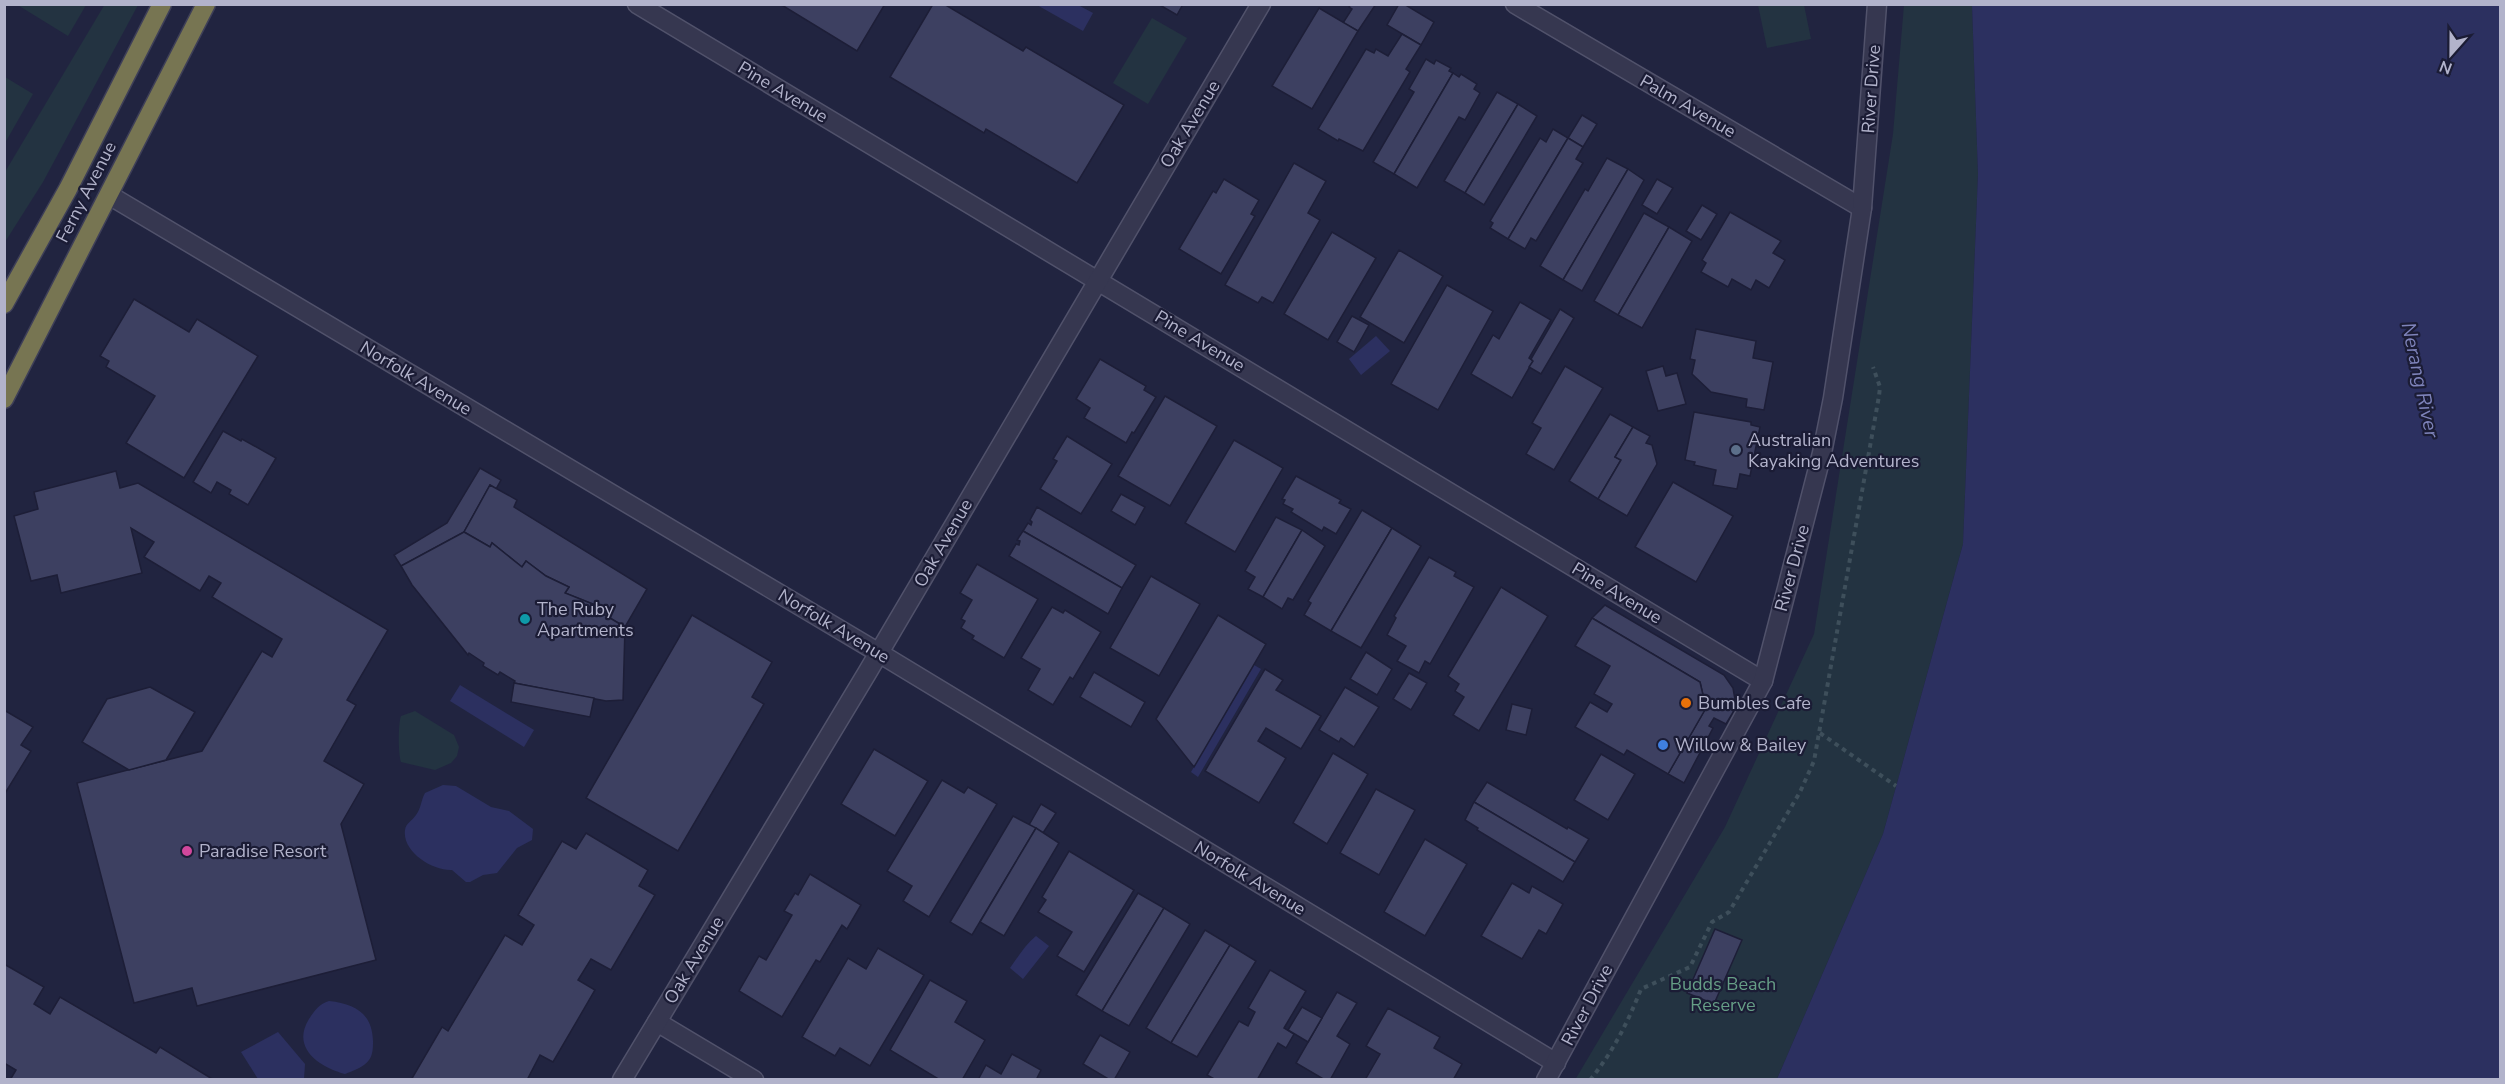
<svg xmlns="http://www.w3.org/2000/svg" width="2505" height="1084" viewBox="0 0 2505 1084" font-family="'Nunito Sans',sans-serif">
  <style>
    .green { fill: #233341 }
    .water { fill: #2c3060 }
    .building { fill: #3d4061; stroke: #1d1e37; stroke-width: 1.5 }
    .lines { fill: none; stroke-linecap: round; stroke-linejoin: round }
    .street-casing { stroke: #51526b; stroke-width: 21 }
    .highway-casing { stroke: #3e3f58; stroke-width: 21 }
    .path { stroke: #3e4f5b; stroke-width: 4; stroke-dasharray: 4.5 4.5; stroke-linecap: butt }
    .street { stroke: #363750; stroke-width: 18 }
    .highway { stroke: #777552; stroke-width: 18 }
    .service-dot { fill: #5c6f8a; stroke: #1b1c35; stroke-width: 2 }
    .culture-dot { fill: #0f9aa8; stroke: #1b1c35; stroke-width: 2 }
    .food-dot { fill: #e8710a; stroke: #1b1c35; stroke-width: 2 }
    .shop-dot { fill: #3f7fe0; stroke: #1b1c35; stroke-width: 2 }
    .hotel-dot { fill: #d1479c; stroke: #1b1c35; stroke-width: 2 }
    .labels { text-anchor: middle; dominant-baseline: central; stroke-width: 4.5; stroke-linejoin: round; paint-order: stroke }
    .street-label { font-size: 18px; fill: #b2b3cb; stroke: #1b1c35 }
    .poi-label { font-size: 18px; fill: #b2b3cb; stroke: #1b1c35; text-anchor: start }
    .park-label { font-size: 18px; fill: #669e86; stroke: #1b1c35 }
    .water-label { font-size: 20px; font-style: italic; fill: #7e83ba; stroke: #1b1c35 }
  </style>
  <rect width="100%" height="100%" fill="#212440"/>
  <g class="green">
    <polygon points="16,4 86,4 86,5 68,36"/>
    <polygon points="105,4 138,5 43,182 5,242 5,172"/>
    <polygon points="1758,5 1804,5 1811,39 1767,48"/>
    <polygon points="1904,5 1972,5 1978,174 1963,544 1883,834 1777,1079 1575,1080 1725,827 1814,634 1893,134"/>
    <polygon points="1152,18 1187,38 1148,104 1113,83"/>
    <polygon points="5,77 33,94 5,143"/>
    <path d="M415,711L454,735L459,747L457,756L451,763L435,770L401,762C398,754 398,724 401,716Z"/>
  </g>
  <g class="water">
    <polygon points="1037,5 1078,5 1093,13 1083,31"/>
    <polygon points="1972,5 2500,5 2500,1079 1777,1079 1883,834 1963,544 1978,174"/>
    <polygon points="1376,336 1390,351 1361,375 1349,359"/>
    <polygon points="1254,665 1261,669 1198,777 1191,772"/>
    <polygon points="460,685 534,730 524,747 450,701"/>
    <path d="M443,785L456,786L491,807L509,811L533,829L532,840L517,848L497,873L483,875L470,882H466L452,870C433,871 402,852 405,830C406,823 412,821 416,815C421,809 421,800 425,793Z"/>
    <path d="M1036,936L1049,946L1023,979L1010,968C1018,957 1025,945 1036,936Z"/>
    <path d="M329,1001C355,1004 372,1013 373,1041C373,1047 373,1055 369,1060C364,1067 353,1071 345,1074C319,1067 291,1048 309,1019C315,1010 319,1004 329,1001Z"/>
    <polygon points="278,1032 305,1064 304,1079 258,1079 241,1052"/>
  </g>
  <g class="building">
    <polygon points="780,4 885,4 857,51"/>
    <polygon points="933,4 944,4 1023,51 1026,47 1124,105 1077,183 986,129 984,133 890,77"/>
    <polygon points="1158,4 1183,4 1177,15"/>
    <polygon points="1351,4 1376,4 1358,31 1343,23 1352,9 1349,7"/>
    <polygon points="1399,4 1404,4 1434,22 1421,45 1387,25"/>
    <polygon points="1319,8 1358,31 1312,109 1272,86"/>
    <polygon points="1402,34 1421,45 1406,69 1410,72 1363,151 1339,139 1338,141 1318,129 1366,49 1374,53 1376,49 1388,56"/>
    <polygon points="1426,59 1434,64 1436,60 1451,68 1449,71 1453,73 1394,174 1373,162 1414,92 1409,89"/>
    <polygon points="1453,73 1459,77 1461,74 1477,84 1474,89 1480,93 1465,120 1459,117 1417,188 1394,174"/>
    <polygon points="1497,92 1518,104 1465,193 1444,181"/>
    <polygon points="1518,104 1537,116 1484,205 1465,193"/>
    <polygon points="1582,115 1597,124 1583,147 1568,138"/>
    <polygon points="1553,129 1568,138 1508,239 1490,228 1493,223 1490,221 1540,138 1546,142"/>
    <polygon points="1568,138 1583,147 1576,159 1583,163 1536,241 1531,238 1525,249 1508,239"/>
    <polygon points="1607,158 1628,169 1563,280 1540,266 1585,189 1588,191"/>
    <polygon points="1294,163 1326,181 1308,213 1320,220 1273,303 1262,297 1258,303 1225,285"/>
    <polygon points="1628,169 1644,180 1582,291 1563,280"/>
    <polygon points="1224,179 1259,200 1251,214 1255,216 1221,274 1179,249 1213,191 1216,193"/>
    <polygon points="1657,179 1673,188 1657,214 1642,205"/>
    <polygon points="1702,205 1717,214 1701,240 1686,231"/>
    <polygon points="1730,212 1781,241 1773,253 1785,260 1769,288 1756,280 1751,290 1732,279 1728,287 1701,272 1706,263 1702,260"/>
    <polygon points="1644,213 1669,227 1618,315 1594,301"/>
    <polygon points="1669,227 1692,241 1642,328 1618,315"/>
    <polygon points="1332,232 1376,258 1328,340 1284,314"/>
    <polygon points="1399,250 1443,276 1404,343 1360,317"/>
    <polygon points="1447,285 1493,311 1438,410 1391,384"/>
    <polygon points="134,299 189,332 197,319 258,356 184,478 126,443 155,396 106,367 109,361 100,356"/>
    <polygon points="1520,302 1551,320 1529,358 1533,361 1512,398 1471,374 1493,335 1499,339"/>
    <polygon points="1560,309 1574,318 1541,374 1529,367 1533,361 1531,359"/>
    <polygon points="1352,316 1369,325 1354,352 1337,342"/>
    <polygon points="1696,329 1756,341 1753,358 1773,362 1764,410 1746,407 1747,399 1711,392 1692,374 1695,360 1690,359"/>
    <polygon points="1100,359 1146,386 1144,390 1156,397 1134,433 1132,432 1126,443 1084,418 1090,408 1076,399"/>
    <polygon points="1565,366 1603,388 1554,470 1526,454 1541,428 1532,423"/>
    <polygon points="1663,366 1666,376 1677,373 1686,404 1658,411 1646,371"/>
    <polygon points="1165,396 1217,426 1170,506 1118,476"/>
    <polygon points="1694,412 1751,422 1751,425 1760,427 1750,476 1740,474 1737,489 1713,485 1716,470 1694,465 1695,462 1685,460"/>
    <polygon points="1610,414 1633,427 1615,457 1621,460 1598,499 1569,481"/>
    <polygon points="1633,427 1650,436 1646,443 1652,445 1657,464 1627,516 1598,499 1621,460 1615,457"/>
    <polygon points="223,431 241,441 242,439 276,458 248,505 229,494 231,490 217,482 211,493 193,482"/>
    <polygon points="1067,436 1112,464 1081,514 1040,489 1057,461 1053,459"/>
    <polygon points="1234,440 1283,468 1235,552 1185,523"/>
    <polygon points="480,468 501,480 496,489 490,485 464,532 401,566 394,555 447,523"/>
    <polygon points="116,471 120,488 138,483 388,630 347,700 356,705 324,761 364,784 341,824 376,960 197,1006 192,988 134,1003 77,783 202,751 262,651 272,657 282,639 212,597 221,583 209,576 200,591 144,557 154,542 131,528 142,573 61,593 57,575 31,581 14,516 38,509 34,492"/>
    <polygon points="1296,476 1341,500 1339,503 1351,509 1336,534 1324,527 1322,531 1291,512 1293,509 1283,504 1285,500 1282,499"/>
    <polygon points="1673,482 1733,516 1696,582 1635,547"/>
    <polygon points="490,485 517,500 514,507 647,589 625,627 598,611 600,607 565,593 569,587 546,576 526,561 522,567 492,543 490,547 464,532"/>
    <polygon points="1121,494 1145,507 1135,525 1111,511"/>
    <polygon points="1037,507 1136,565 1122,588 1023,531 1028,523 1031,525 1032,522 1030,520"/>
    <polygon points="1362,510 1392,528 1331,631 1304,615 1311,603 1308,601"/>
    <polygon points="1276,517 1302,530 1263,597 1248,589 1255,577 1245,571"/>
    <polygon points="1392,528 1421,546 1361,648 1331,631"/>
    <polygon points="1302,530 1325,546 1293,600 1288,598 1282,609 1263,597"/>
    <polygon points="1023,531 1122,588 1108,614 1009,556 1016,544 1019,545 1020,541 1017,540"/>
    <polygon points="464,532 490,547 492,543 522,567 526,561 546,576 569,587 565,593 600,607 598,611 625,627 623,700 606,701 514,683 515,681 500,672 498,675 483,666 484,663 469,653 468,655 412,585 401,566"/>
    <polygon points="1429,557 1456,572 1454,576 1474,587 1430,664 1425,661 1419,673 1397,661 1406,646 1387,635 1396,618 1394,616"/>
    <polygon points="977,564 1038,599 1004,658 972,639 974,636 961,628 965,621 961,619 972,600 960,593"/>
    <polygon points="1151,576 1200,604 1159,676 1110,648"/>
    <polygon points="1501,587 1548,616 1479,731 1453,715 1464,697 1455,691 1459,684 1448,676"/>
    <polygon points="1605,605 1724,675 1733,688 1736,706 1732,714 1726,724 1714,718 1709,726 1713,728 1684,783 1668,774 1706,708 1700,682 1592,618"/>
    <polygon points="1052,607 1063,613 1065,610 1101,632 1073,679 1070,677 1053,705 1028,690 1040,669 1021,658"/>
    <polygon points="692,615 772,662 752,697 764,704 678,851 586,798"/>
    <polygon points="1218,615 1266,644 1194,767 1156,719"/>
    <polygon points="1592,618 1700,682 1706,708 1668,774 1627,750 1624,755 1575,727 1590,702 1607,712 1612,704 1594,694 1610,666 1575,646"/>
    <polygon points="1366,652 1392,669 1377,695 1350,679"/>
    <polygon points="1265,669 1283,680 1276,690 1321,716 1301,749 1266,728 1258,741 1286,758 1259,803 1205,771"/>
    <polygon points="1094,672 1145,702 1131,727 1080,697"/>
    <polygon points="1409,673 1427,683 1411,710 1393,699"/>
    <polygon points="514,683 594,698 590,717 511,702"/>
    <polygon points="150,687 195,712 166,760 129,770 82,742 107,699"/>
    <polygon points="1345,687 1379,707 1354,747 1341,738 1339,742 1319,730"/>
    <polygon points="1512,704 1532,709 1526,735 1506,730"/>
    <polygon points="4,710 33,727 21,745 31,751 4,795"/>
    <polygon points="874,749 928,781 895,836 841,804"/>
    <polygon points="1333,753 1368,774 1327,844 1293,823"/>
    <polygon points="1601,754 1635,774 1608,820 1574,800"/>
    <polygon points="942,780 964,793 968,787 997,804 929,917 903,901 912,886 887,871"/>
    <polygon points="1487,782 1567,829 1568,827 1589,839 1575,862 1474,802"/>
    <polygon points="1376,789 1415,810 1379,875 1340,853"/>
    <polygon points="1474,802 1575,862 1563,882 1477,830 1478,828 1465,820"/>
    <polygon points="1041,804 1056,813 1043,833 1029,825"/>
    <polygon points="1013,816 1036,828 972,935 950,922"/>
    <polygon points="1036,828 1059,843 1004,936 980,922"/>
    <polygon points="586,833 648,870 639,886 655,895 611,970 591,959 578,980 595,990 553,1062 540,1055 527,1080 411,1080 442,1027 448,1031 505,935 522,945 534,925 518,915 562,841 576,849"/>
    <polygon points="1425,839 1467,864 1425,936 1384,912"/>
    <polygon points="1069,851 1134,890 1084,972 1057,956 1072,932 1038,912 1046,900 1042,897"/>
    <polygon points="810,874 861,905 847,929 842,925 820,962 816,960 782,1017 739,991 759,956 766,960 792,915 784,911 795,893 798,895"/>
    <polygon points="1512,883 1529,893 1532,886 1563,904 1546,934 1539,930 1522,959 1481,936"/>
    <polygon points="1138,893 1164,908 1102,1011 1076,995"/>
    <polygon points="1164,908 1190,924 1129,1026 1102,1011"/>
    <polygon points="1715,929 1742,940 1714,1004 1687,993"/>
    <polygon points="1205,930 1230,945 1171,1043 1146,1028"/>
    <polygon points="1230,945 1256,961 1197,1057 1171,1043"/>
    <polygon points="878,948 924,975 870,1066 840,1048 835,1056 802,1037 848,958 866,969"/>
    <polygon points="4,964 44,987 34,1004 50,1014 60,997 156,1053 160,1047 214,1080 10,1080 16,1070 4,1063"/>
    <polygon points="1270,970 1306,991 1284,1028 1294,1034 1286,1048 1278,1043 1257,1080 1216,1080 1207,1075 1239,1021 1248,1026 1255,1012 1248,1008"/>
    <polygon points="930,980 967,1001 955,1022 985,1040 962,1080 940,1080 890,1050"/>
    <polygon points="1337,992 1357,1003 1337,1036 1350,1044 1330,1080 1325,1080 1296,1063"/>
    <polygon points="1302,1007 1322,1018 1308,1042 1288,1030"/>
    <polygon points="1388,1008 1440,1037 1434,1048 1462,1064 1453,1080 1365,1080 1380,1054 1366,1046"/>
    <polygon points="1100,1035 1130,1052 1114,1080 1110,1080 1083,1064"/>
    <polygon points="1012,1054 1041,1070 1036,1080 978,1080 986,1065 1001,1074"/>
  </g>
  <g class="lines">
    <g class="street-casing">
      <g id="street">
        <polyline points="637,4 1763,681"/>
        <polyline points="1515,4 1862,208"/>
        <polyline points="109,195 879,653 1556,1063"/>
        <polyline points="657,1022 754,1080"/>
        <polyline points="622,1080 867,673 1261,4"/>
        <polyline points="1546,1080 1763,681 1822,453 1833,398 1862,208 1877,4"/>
      </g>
    </g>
    <g class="highway-casing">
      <g id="highway">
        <polyline points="4,304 68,189 162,4"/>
        <polyline points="4,399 206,4"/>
      </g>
    </g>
    <g class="path">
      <polyline points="1820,733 1896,786"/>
      <path d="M1590,1080C1613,1052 1628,1022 1641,989L1690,967L1712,922L1729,912L1800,792L1814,761L1879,396L1880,387L1873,367"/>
    </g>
    <use href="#street" class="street"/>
    <use href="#highway" class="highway"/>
  </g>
  <circle class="service-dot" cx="1736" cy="450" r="6"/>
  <circle class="culture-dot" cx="525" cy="619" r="6"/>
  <circle class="food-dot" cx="1686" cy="703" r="6"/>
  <circle class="shop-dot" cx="1663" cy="745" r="6"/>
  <circle class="hotel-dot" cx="187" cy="851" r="6"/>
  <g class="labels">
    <g class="street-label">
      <text transform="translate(1871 89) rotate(-86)">River Drive</text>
      <text transform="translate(783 92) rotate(31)">Pine Avenue</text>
      <text transform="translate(1688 106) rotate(30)">Palm Avenue</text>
      <text transform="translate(1190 124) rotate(-59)">Oak Avenue</text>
      <text transform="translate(86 192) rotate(-63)">Ferny Avenue</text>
      <text transform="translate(1200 341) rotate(31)">Pine Avenue</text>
      <text transform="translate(416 378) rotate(31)">Norfolk Avenue</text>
      <text transform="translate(943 543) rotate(-60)">Oak Avenue</text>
      <text transform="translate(1792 568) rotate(-75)">River Drive</text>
      <text transform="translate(1617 593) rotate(31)">Pine Avenue</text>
      <text transform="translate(834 626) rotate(31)">Norfolk Avenue</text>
      <text transform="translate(1250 878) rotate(31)">Norfolk Avenue</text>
      <text transform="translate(694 960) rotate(-59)">Oak Avenue</text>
      <text transform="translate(1587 1005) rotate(-62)">River Drive</text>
    </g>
    <g class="poi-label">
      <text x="1748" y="440">Australian<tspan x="1748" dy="21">Kayaking Adventures</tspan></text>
      <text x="537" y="609">The Ruby<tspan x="537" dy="21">Apartments</tspan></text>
      <text x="1698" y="703">Bumbles Cafe</text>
      <text x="1675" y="745">Willow &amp; Bailey</text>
      <text x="199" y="851">Paradise Resort</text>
    </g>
    <g class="park-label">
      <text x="1723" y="984">Budds Beach<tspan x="1723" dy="21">Reserve</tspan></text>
    </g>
    <g class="water-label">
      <text transform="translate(2420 380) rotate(78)">Nerang River</text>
    </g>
  </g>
  <rect width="2505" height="1084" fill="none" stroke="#b2b3cb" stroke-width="12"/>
  <g transform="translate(2451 54) rotate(201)" stroke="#1b1c35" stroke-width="4.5" paint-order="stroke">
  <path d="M0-4.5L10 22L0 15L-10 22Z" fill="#b2b3cb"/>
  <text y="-9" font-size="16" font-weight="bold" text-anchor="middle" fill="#b2b3cb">N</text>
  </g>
</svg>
